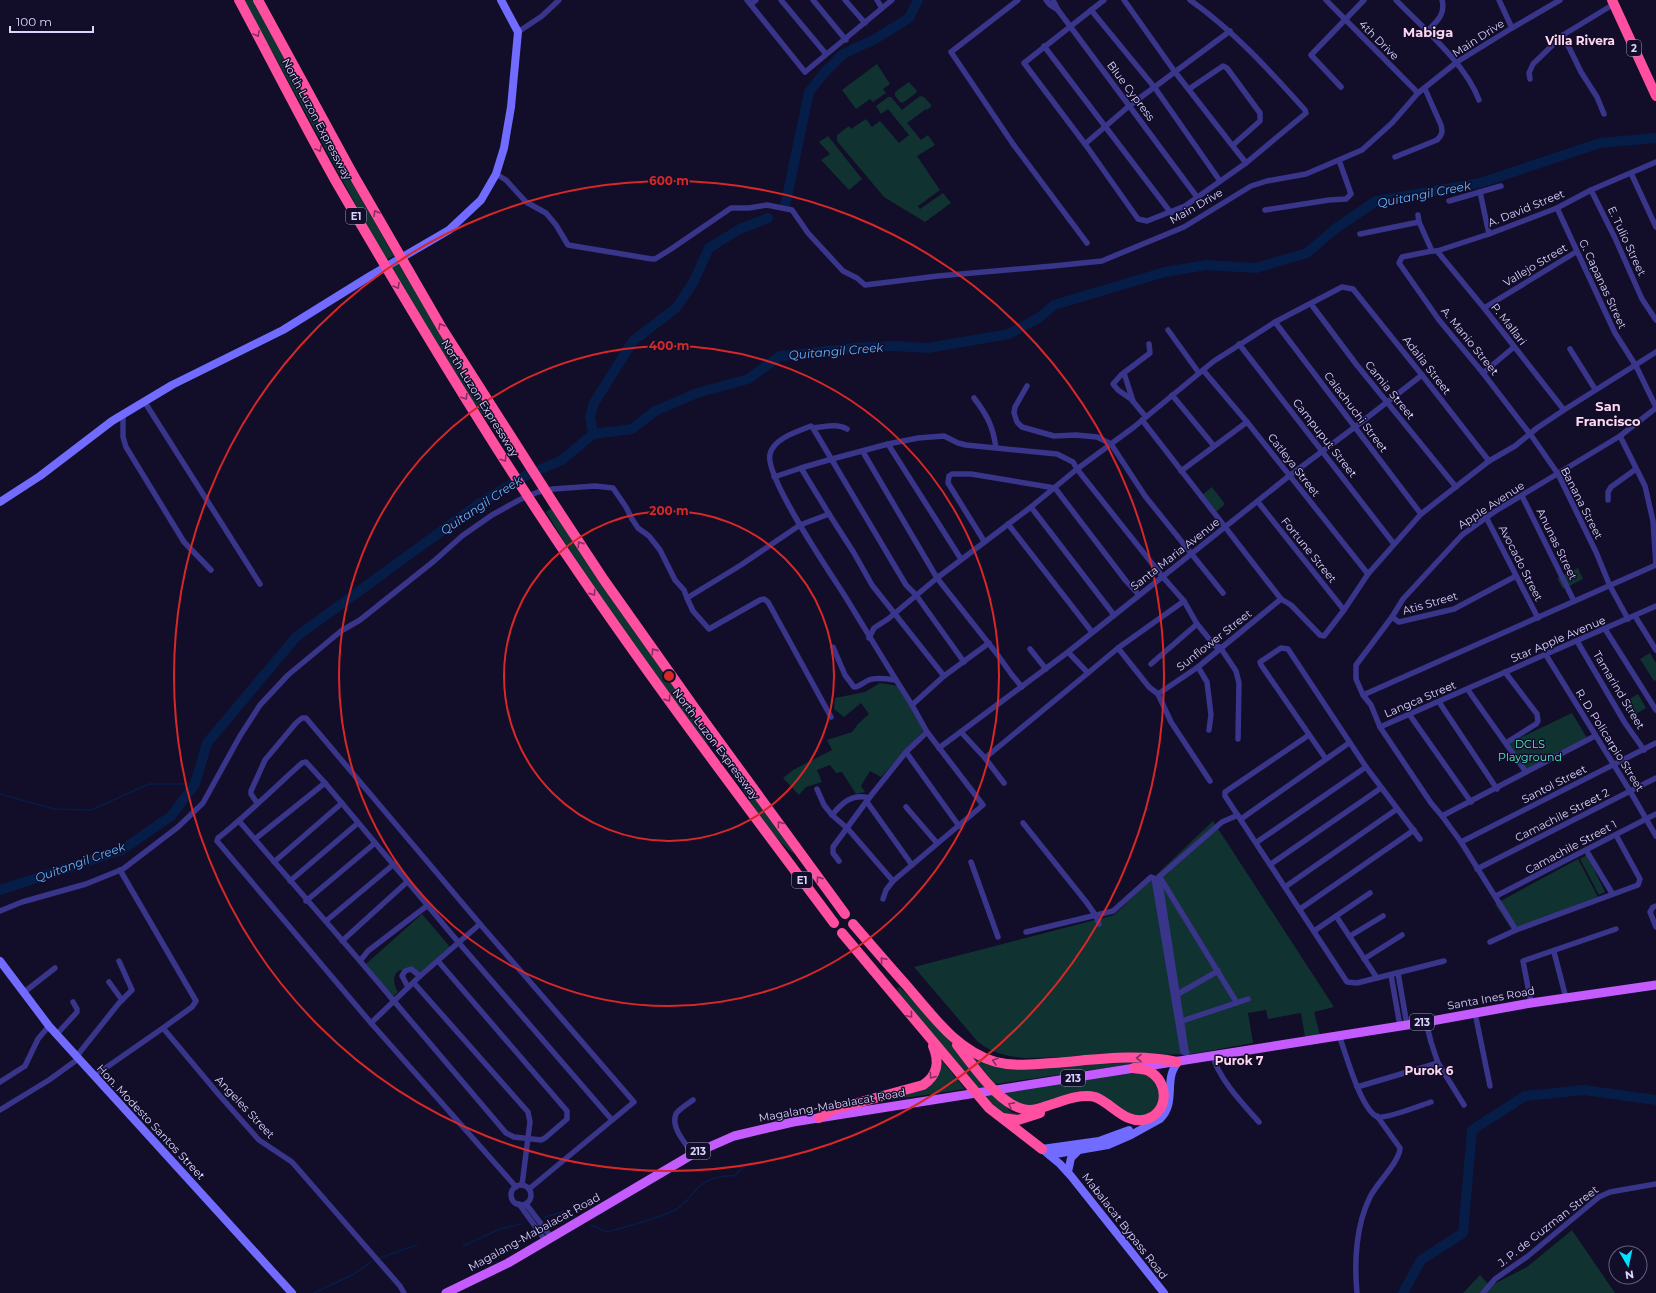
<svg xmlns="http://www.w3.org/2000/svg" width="1656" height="1293" viewBox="0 0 1656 1293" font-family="Montserrat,sans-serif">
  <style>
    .green { fill: #103231 }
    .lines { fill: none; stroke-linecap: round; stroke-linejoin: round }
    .stream { stroke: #061d48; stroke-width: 1.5 }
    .river { stroke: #061d48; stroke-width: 10 }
    .street { stroke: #39358a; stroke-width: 5.5 }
    .secondary { stroke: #716bff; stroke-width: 8 }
    .primary { stroke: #c45bff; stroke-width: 9 }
    .highway { stroke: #ff4fa1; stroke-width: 10 }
    .oneway { stroke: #882e64 }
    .ring { fill: none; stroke: #d62828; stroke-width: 2 }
    .labels { text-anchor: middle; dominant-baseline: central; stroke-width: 3; stroke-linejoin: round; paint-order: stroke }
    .shield { fill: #120d28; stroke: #9e98be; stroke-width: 1 }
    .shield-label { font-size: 10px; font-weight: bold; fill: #dad4ff }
    .street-label { font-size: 11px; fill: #dad4ff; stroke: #120d28 }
    .park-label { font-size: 11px; fill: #56e9c6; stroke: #120d28 }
    .neighbourhood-label { font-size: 12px; font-weight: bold; fill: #ffd6f0; stroke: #120d28 }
    .water-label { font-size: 12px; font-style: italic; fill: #62b4ff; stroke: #120d28 }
    .quarter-label { font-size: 13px; font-weight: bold; fill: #ffd6f0; stroke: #120d28 }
    .centre { fill: #d62828; stroke: #120d28; stroke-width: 2 }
    .ring-label { font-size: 12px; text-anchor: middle; font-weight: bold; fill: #d62828; stroke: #120d28; stroke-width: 3; stroke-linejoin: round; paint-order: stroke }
  </style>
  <rect width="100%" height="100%" fill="#120d28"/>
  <g class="green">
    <polygon points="244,0 254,0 334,151 394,256 386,260"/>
    <polygon points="877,64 890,84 883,89 886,93 873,102 870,99 856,109 842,90"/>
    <polygon points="909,82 917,91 916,93 904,102 901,103 895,96 895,92"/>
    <polygon points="920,96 924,97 932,106 927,110 926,109 907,123 921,140 928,135 935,145 917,156 940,190 918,206 920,209 943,193 951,203 925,222 884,197 837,141 837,135 849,126 851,129 866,119 872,127 880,121 899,143 909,135 888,109 881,114 876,106 888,97 891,97 902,110"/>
    <polygon points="828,136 862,179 849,190 821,160 830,154 819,142"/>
    <polygon points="398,263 468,376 495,418 489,423 476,406 390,267"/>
    <polygon points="1212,487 1225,504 1216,512 1202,495"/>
    <path d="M553,507L680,695L712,751C652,675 596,594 546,512Z"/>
    <polygon points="1578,568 1583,579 1563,589 1557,578"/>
    <polygon points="1650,653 1656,663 1656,680 1654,681 1640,659"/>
    <polygon points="880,683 899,686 924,730 881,777 870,771 861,786 865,792 856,794 842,772 836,773 830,765 817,770 822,782 806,787 799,795 783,778 793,770 832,750 827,740 852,732 858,724 869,714 861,703 844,717 834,709 835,698 865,692"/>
    <polygon points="1638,694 1646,708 1631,717 1623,703"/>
    <polygon points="1572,713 1587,738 1523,772 1505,745"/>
    <path d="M733,765L786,834L794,854C766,832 747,798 730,766Z"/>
    <path d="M1213,821L1334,1007L1314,1012L1320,1035L1305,1037L1301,1013L1268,1019L1266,1010L1248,1013L1253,1043L1192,1054L1025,1058C1006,1056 994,1054 978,1042L914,967L1114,915Z"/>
    <polygon points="1587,855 1605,892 1599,895 1580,859"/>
    <polygon points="1578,859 1598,897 1512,930 1495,904"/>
    <path d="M422,914L450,947L418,974C414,973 409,970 405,970C391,969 393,984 398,992L389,1000L365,967L366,964Z"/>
    <polygon points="899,987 922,1007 1010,1111 1014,1113 1022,1114 1008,1117 994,1108 904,1003 897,989"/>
    <polygon points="964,1048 987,1061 1154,1061 995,1084"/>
    <polygon points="943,1062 965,1089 885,1101 884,1098 906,1093"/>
    <polygon points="1137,1072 1149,1074 1161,1091 1157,1107 1143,1117 1132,1116 1103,1098 1023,1107 1000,1092"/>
    <polygon points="1572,1230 1615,1293 1463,1293 1480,1275 1490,1286 1527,1267"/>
  </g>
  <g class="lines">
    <g class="stream">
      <polyline points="0,794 54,809 91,810 149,784 195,784"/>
      <polyline points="545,1217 563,1212 575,1217"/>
      <path d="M591,1225L607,1232C630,1226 654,1220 675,1210C683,1206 689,1198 695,1191C704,1179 721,1175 734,1176L744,1167"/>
      <polyline points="463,1246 500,1229 521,1224"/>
      <polyline points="380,1258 417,1245"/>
      <polyline points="314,1293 354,1274 371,1262"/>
    </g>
    <g class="river">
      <polyline points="785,206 809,92 824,73 843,54 875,39 909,18 918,0"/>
      <polyline points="593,434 590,417 594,403 633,341 676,308 693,283 709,248 740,229 768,218"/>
      <polyline points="0,890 122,850 171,816 195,784 207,743 296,637 480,503 525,476 562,460 593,434 632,429 655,411 697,393 748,379 780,356 865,347 894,346 928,348 1009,334 1040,317 1054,305 1165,272 1206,265 1256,268 1307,253 1335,229 1376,201 1480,183 1600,143 1656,138"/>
      <polyline points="1403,1293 1421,1260 1463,1233 1472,1130 1525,1096 1584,1090 1656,1100"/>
    </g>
    <g class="street">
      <polyline points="747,0 805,72 892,0"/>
      <polyline points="781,0 826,54"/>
      <polyline points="813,0 846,40"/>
      <polyline points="845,0 865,23"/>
      <polyline points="877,0 882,8"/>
      <polyline points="1018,0 951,52 1013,144 1087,243"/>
      <polyline points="1046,0 1050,5 1058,10 1197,197"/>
      <polyline points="1053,0 1058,10"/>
      <path d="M1104,0L1024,63L1085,144L1138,219L1147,221L1185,206L1246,163L1306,113L1305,110C1269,70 1234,31 1190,0"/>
      <polyline points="1124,0 1175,72 1246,163"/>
      <polyline points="1326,0 1418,93"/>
      <path d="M1396,0C1424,29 1465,63 1479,100"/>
      <polyline points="1499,0 1512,28"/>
      <polyline points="751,4 756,0"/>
      <polyline points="1091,10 1155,88 1220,181"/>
      <polyline points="518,32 542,16 559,0"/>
      <path d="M1426,32C1436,22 1446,15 1442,0"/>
      <polyline points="1563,35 1581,72 1597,97 1604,114"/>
      <polyline points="1044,46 1171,213"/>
      <polyline points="1530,79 1529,73 1533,64 1563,35 1614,4"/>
      <polyline points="1341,87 1311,55 1364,0"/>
      <polyline points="1189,89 1223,66 1227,68 1260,113 1260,121 1233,145"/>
      <polyline points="1085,144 1129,106 1230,31"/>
      <path d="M1395,157L1437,140C1442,135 1443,132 1441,125L1425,89"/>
      <polyline points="1631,173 1656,227"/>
      <polyline points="496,174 506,180 526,202 546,213 556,225 568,245 652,259 655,259 671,249 731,208 749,208 767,205 792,210 808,233 843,271 857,278 865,285 938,276 1053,266 1102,261 1109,258 1184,227 1251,186 1267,181 1306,174 1362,150 1392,123 1418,93 1457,62 1512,28 1560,0"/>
      <polyline points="1591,190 1615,238 1642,299 1656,320"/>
      <polyline points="1480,192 1489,234"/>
      <polyline points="1449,201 1501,186"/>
      <polyline points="1557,208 1615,333 1636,366 1656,407"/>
      <polyline points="1265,210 1329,200 1346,199 1351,194 1339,160"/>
      <polyline points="1418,215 1419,222 1432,251"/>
      <polyline points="1360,234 1419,222"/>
      <polyline points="1437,251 1484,308 1564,410"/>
      <polyline points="1311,304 1356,364 1456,487"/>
      <polyline points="1484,308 1576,252"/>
      <polyline points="1275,322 1421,514"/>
      <polyline points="1168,330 1199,373"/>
      <polyline points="1239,344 1394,544"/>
      <polyline points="1570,349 1595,389"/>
      <polyline points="1203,370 1247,422 1368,574"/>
      <polyline points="1124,373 1133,401"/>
      <polyline points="1483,373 1514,347"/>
      <polyline points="1027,386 1015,407 1014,413 1017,422 1022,427 1054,436 1076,435 1097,437 1111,444 1145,496 1223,593"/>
      <polyline points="1172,395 1214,446"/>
      <path d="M974,398C987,415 993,426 996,448"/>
      <polyline points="144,401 260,584"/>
      <polyline points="123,414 123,437 126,447 184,542 211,570"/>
      <polyline points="1146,417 1131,399 1118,390 1113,384 1121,375 1150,353 1149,344"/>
      <polyline points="1142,420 1281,599 1291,605 1320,635 1324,636 1344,610 1368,574 1421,514 1489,461 1515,446 1537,428 1564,410 1656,352"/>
      <path d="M813,428C824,427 837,423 847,429"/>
      <polyline points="888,444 961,559"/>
      <polyline points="863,452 937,578 997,654 1012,675 1022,687"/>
      <polyline points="801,468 829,514"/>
      <polyline points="1181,471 1247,422"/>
      <polyline points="774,477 801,468 832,459 888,444 918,438 944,436 958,443 966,445 1057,454 1073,462 1077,469 1162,576 1184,601 1197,624 1215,646 1220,647 1236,671 1239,683 1238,739"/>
      <polyline points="1522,496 1574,601"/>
      <polyline points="1608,500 1608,492 1611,487 1636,469"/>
      <polyline points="1258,502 1344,610"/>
      <polyline points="1031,507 1114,615"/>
      <polyline points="1486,517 1538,618"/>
      <polyline points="1008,524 1092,632"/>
      <polyline points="984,541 948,483 949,476 952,474 971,474 1055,488 1126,581 1139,595"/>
      <polyline points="1635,616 1656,650"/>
      <polyline points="1392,617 1399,622 1454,609 1516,576"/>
      <polyline points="1628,619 1610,586 1596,552 1558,474 1533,438 1483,373 1439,320 1399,263 1402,257 1432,251 1437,251 1489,234 1557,208 1591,190 1656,162"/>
      <polyline points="1605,629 1656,710"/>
      <polyline points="869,638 874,628 888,619 937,578 1031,507 1077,469 1134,427 1214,361 1275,322 1342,287 1353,289 1422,375 1489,461"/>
      <polyline points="1577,641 1625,723 1644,750"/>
      <path d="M833,647L845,675L854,687C860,687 863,682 869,680C876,677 888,679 895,680"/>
      <polyline points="1118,648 1149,687 1158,694 1171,722 1210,781"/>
      <polyline points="1030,649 1046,669"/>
      <polyline points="1546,655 1630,791 1656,836"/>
      <polyline points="1151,664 1197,624"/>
      <polyline points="1198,667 1207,682 1211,715 1209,730"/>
      <polyline points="1505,672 1537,714 1538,721 1536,724 1506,743"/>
      <polyline points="1088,673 1118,648 1184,601"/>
      <polyline points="1468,690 1526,772"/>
      <polyline points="1158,694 1198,667 1281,599"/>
      <polyline points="1363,695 1656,565 1653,521 1645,486 1620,436"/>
      <polyline points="1439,702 1497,789"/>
      <polyline points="912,705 944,676"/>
      <polyline points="1409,714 1471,802"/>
      <polyline points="831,717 768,602 764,599 760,600 709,629 693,611 687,598 741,565 800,525 829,514 854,553 872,585 944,676 989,643"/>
      <polyline points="1380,727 1656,606"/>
      <polyline points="961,732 985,758"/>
      <polyline points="1309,735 1225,792 1225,796 1347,982 1357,983 1444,961"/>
      <polyline points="939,748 1068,652 1289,476 1355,427 1422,375"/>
      <polyline points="906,752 959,826"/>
      <polyline points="1326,759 1261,665 1260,662 1281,648 1288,649 1366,767 1420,839"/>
      <polyline points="1004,783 985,758 1088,673 1068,652"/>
      <path d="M817,789L824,805L832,815C842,803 852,793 869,798"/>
      <polyline points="867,802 912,865"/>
      <polyline points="257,803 251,794 251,791 265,760 296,723 302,718 306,718 480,924 634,1102 529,1189"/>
      <polyline points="906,807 937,843"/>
      <polyline points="832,815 848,829 893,881"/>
      <polyline points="1442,816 1595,736"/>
      <polyline points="1241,819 1349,743"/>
      <polyline points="239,821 360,961 506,1133 514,1137 541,1140 545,1138 567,1119 567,1111 438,961"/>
      <polyline points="1023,823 1087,903 1096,916 1099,924"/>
      <polyline points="255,839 325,783"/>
      <polyline points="1257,842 1366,767"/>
      <polyline points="1461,842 1656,743"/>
      <polyline points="1586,850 1612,893"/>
      <polyline points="839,861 833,853 833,847 869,798 906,752 927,732"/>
      <polyline points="274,862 342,803"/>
      <polyline points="971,862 998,937"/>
      <polyline points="1271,864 1381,788"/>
      <polyline points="1477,869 1656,778"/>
      <polyline points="1161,879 1237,1003"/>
      <polyline points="290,881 358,823"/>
      <polyline points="1285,887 1397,809"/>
      <polyline points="1496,896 1656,814"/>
      <path d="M883,899L886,890L893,881L983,805L927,732L912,705C888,668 866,630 843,593C829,571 764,476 770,454C774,438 797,432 811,426L813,428L906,585L916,595L964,662"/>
      <polyline points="306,901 375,843"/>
      <polyline points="1656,906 1653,907 1650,912 1656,927"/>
      <polyline points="1300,909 1414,830"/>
      <polyline points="0,911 22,902 86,884 123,869 178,827 203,803 240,736 260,705 288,675 341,631 360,620 434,561 462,536 492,515 519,500 538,492 553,489 595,486 613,488 626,507 632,519 638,528 649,536 660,550 675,580 684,590 687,598"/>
      <polyline points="1336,916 1377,978"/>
      <polyline points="326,921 394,864"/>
      <polyline points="1516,930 1461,842 1442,816 1431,803 1380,727 1371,705 1363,695 1356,679 1356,665 1392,617 1403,599 1462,535 1494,512 1620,436 1656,408"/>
      <polyline points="1314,931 1370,893"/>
      <polyline points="1026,932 1113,911 1151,877 1154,878 1183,1052 1187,1053"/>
      <polyline points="1350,936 1383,916"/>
      <polyline points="342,941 407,882"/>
      <polyline points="1490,942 1516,930 1638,885 1640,879 1616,835"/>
      <polyline points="1554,952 1566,998"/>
      <polyline points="1364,959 1402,935"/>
      <polyline points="360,961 368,951 428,905"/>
      <polyline points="1398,973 1407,1025"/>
      <polyline points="1391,975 1400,1026"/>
      <polyline points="109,982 122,1000"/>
      <polyline points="414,983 528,1112 530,1122 522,1185"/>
      <polyline points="408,987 402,976 405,971 411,969 420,976"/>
      <polyline points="23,993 55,968"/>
      <polyline points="1178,994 1218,971"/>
      <polyline points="1531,1003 1523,961 1616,929"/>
      <polyline points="1475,1013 1490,1086"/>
      <polyline points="1182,1021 1248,999"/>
      <polyline points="1426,1022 1431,1042 1438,1063 1464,1105"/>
      <polyline points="371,1023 420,976 480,924"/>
      <polyline points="163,1028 220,1096 259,1140 292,1162 400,1286 404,1293"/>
      <polyline points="57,1034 77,1012 77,1009 73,1002"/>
      <path d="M1339,1035C1345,1051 1361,1111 1378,1117C1386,1119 1422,1105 1431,1102"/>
      <polyline points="1186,1051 1159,877 1222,822 1238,815"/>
      <path d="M1213,1056C1218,1078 1244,1105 1259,1122"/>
      <polyline points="76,1057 119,1003 132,990 119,961"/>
      <polyline points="94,1076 163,1028 192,1007 196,1001 120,870"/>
      <polyline points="0,1082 25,1066 38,1039 49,1026"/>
      <polyline points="1357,1087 1438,1063"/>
      <polyline points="0,1110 49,1080 78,1059"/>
      <path d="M693,1154C686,1144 670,1127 676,1114C679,1109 688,1104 693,1100"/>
      <circle cx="521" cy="1195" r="10"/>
      <path d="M516,1187L371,1023L217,841L218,838C247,815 274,788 302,763L306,762L325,783L459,943L612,1120"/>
      <polyline points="519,1204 545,1240"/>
      <polyline points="526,1204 551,1237"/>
      <path d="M1357,1293C1354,1262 1356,1225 1370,1197C1377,1183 1400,1161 1400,1148L1377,1116"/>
      <polyline points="1483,1293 1495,1279 1528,1256 1599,1197 1610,1192 1656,1184"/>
    </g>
    <g class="secondary">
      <polyline points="0,502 40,476 112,421 172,385 283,330 370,276 449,230 481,200 496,174 504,148 511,107 518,32 501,0"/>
      <polyline points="0,961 49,1026 292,1293"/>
      <polyline points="1042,1149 1060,1164 1071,1176 1164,1293"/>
      <polyline points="1042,1149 1099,1141 1129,1130"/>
      <path d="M1050,1155L1108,1145L1131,1135L1160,1119C1178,1102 1162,1079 1179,1061"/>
      <polyline points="1068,1172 1071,1158 1078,1151"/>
    </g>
    <polyline class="primary" points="446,1293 508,1263 693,1154 734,1136 793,1122 1426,1022 1531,1003 1656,985"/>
    <g class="highway">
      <path d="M239,0C271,60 302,121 335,180C401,294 468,406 540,515C632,655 734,789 834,923"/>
      <polyline points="258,0 350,169 443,330 554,504 604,580 696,710 845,914"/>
      <polyline points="1612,0 1656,96"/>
      <path d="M853,924C871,945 889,966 907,986C932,1015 957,1051 996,1062C1015,1067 1034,1064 1053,1063C1094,1060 1137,1053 1177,1062"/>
      <polyline points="842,933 989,1108 1042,1149"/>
      <path d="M957,1045C973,1065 1002,1110 1030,1110C1039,1110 1048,1105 1056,1103C1068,1099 1082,1094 1095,1097C1112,1103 1126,1126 1147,1119C1169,1111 1169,1082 1149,1071C1145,1069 1139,1069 1134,1068"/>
      <path d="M819,1118L835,1109L923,1085C937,1076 940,1062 933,1046"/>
      <polyline points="1003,1118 1018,1120 1040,1113"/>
    </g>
  </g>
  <defs><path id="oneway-chevron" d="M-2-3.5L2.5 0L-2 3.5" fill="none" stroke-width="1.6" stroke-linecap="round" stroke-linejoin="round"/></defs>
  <g class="oneway">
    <use href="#oneway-chevron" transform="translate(257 34) rotate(62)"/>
    <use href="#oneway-chevron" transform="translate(319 149) rotate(62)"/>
    <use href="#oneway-chevron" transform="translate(376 213) rotate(-120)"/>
    <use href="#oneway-chevron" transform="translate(397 286) rotate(60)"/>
    <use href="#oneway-chevron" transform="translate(441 326) rotate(-120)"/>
    <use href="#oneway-chevron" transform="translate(465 397) rotate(58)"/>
    <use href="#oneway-chevron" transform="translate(504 459) rotate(57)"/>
    <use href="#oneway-chevron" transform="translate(580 544) rotate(-124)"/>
    <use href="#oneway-chevron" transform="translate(593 593) rotate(55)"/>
    <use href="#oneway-chevron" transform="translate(654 651) rotate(-125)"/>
    <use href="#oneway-chevron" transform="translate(668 699) rotate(55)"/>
    <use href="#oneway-chevron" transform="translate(780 824) rotate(-126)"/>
    <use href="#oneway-chevron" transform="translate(819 879) rotate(-125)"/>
    <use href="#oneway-chevron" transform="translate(883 960) rotate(-131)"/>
    <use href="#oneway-chevron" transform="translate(910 1015) rotate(50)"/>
    <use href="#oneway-chevron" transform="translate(1139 1058) rotate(180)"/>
    <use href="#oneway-chevron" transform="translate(995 1061) rotate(-164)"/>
    <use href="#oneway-chevron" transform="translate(932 1076) rotate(126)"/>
    <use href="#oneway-chevron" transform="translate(1011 1105) rotate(-151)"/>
  </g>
  <g class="ring">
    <circle cx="669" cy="676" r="165"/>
    <circle cx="669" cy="676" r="330"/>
    <circle cx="669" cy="676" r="495"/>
  </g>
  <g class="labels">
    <g class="shield">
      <rect x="1627" y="40" width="14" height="16" rx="3"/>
      <rect x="346" y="208" width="20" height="16" rx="3"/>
      <rect x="792" y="872" width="20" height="16" rx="3"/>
      <rect x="1410" y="1014" width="24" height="16" rx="3"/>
      <rect x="1061" y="1070" width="24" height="16" rx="3"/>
      <rect x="686" y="1143" width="24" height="16" rx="3"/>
    </g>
    <g class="shield-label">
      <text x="1634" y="48">2</text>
      <text x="356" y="216">E1</text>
      <text x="802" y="880">E1</text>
      <text x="1422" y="1022">213</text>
      <text x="1073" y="1078">213</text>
      <text x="698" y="1151">213</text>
    </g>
    <g class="street-label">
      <text transform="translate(1478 38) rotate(-33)">Main Drive</text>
      <text transform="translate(1379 40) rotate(45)">4th Drive</text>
      <text transform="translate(1131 91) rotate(53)">Blue Cypress</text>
      <text transform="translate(317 119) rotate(62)">North Luzon Expressway</text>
      <text transform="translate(1196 206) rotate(-30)">Main Drive</text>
      <text transform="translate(1526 208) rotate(-22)">A. David Street</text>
      <text transform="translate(1627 241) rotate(65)">E. Tulio Street</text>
      <text transform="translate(1535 265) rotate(-31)">Vallejo Street</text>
      <text transform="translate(1603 284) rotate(65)">G. Capanas Street</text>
      <text transform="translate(1509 324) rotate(52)">P. Mallari</text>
      <text transform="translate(1470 341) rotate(51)">A. Manio Street</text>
      <text transform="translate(1427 365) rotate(52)">Adalia Street</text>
      <text transform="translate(1390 390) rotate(51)">Camia Street</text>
      <text transform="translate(480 398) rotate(58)">North Luzon Expressway</text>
      <text transform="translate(1356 412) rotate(53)">Calachuchi Street</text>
      <text transform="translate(1325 438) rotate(52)">Campuput Street</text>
      <text transform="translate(1294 465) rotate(52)">Catleya Street</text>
      <text transform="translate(1582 503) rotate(63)">Banana Street</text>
      <text transform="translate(1491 505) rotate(-33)">Apple Avenue</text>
      <text transform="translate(1557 544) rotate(64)">Anunas Street</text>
      <text transform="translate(1309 550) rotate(51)">Fortune Street</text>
      <text transform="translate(1175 554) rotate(-38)">Santa Maria Avenue</text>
      <text transform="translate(1521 563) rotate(63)">Avocado Street</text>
      <text transform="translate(1430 603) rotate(-16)">Atis Street</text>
      <text transform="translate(1558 639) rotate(-23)">Star Apple Avenue</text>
      <text transform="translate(1214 640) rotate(-38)">Sunflower Street</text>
      <text transform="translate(1619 690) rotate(59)">Tamarind Street</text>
      <text transform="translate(1420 699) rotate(-23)">Langca Street</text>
      <text transform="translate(1610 740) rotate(58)">R. D. Policarpio Street</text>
      <text transform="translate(716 744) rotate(53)">North Luzon Expressway</text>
      <text transform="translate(1554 784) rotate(-27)">Santol Street</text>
      <text transform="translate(1562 815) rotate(-27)">Camachile Street 2</text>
      <text transform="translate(1571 847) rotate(-28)">Camachile Street 1</text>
      <text transform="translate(1491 998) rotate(-10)">Santa Ines Road</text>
      <text transform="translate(832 1105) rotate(-10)">Magalang-Mabalacat Road</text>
      <text transform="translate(245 1107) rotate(47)">Angeles Street</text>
      <text transform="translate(151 1122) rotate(47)">Hon. Modesto Santos Street</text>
      <text transform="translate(1125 1226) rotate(52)">Mabalacat Bypass Road</text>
      <text transform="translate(1548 1226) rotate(-38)">J. P. de Guzman Street</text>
      <text transform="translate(534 1232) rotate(-29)">Magalang-Mabalacat Road</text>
    </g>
    <g class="park-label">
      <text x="1530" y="744">DCLS<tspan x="1530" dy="13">Playground</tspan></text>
    </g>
    <g class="neighbourhood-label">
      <text x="1580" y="40">Villa Rivera</text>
      <text x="1239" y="1060">Purok 7</text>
      <text x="1429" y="1070">Purok 6</text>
    </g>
    <g class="water-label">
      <text transform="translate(1424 194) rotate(-11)">Quitangil Creek</text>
      <text transform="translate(836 351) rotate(-5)">Quitangil Creek</text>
      <text transform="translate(481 505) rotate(-34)">Quitangil Creek</text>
      <text transform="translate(80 862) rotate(-20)">Quitangil Creek</text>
    </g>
    <g class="quarter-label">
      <text x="1428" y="32">Mabiga</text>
      <text x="1608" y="406">San<tspan x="1608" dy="15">Francisco</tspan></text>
    </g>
  </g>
  <circle cx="669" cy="676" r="6" class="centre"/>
  <g class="ring-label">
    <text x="669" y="185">600 m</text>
    <text x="669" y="350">400 m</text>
    <text x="669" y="515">200 m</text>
  </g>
  <g transform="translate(1628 1265) rotate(171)"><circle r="19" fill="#120d28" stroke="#625d7e"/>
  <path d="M0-3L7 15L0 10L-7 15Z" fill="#00e2ff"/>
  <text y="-6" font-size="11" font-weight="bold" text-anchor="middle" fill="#dad4ff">N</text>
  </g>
  <path d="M10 26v6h83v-6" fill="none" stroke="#dad4ff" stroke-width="2"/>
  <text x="16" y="26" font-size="12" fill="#dad4ff" stroke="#120d28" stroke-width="3" paint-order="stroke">100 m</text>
</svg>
